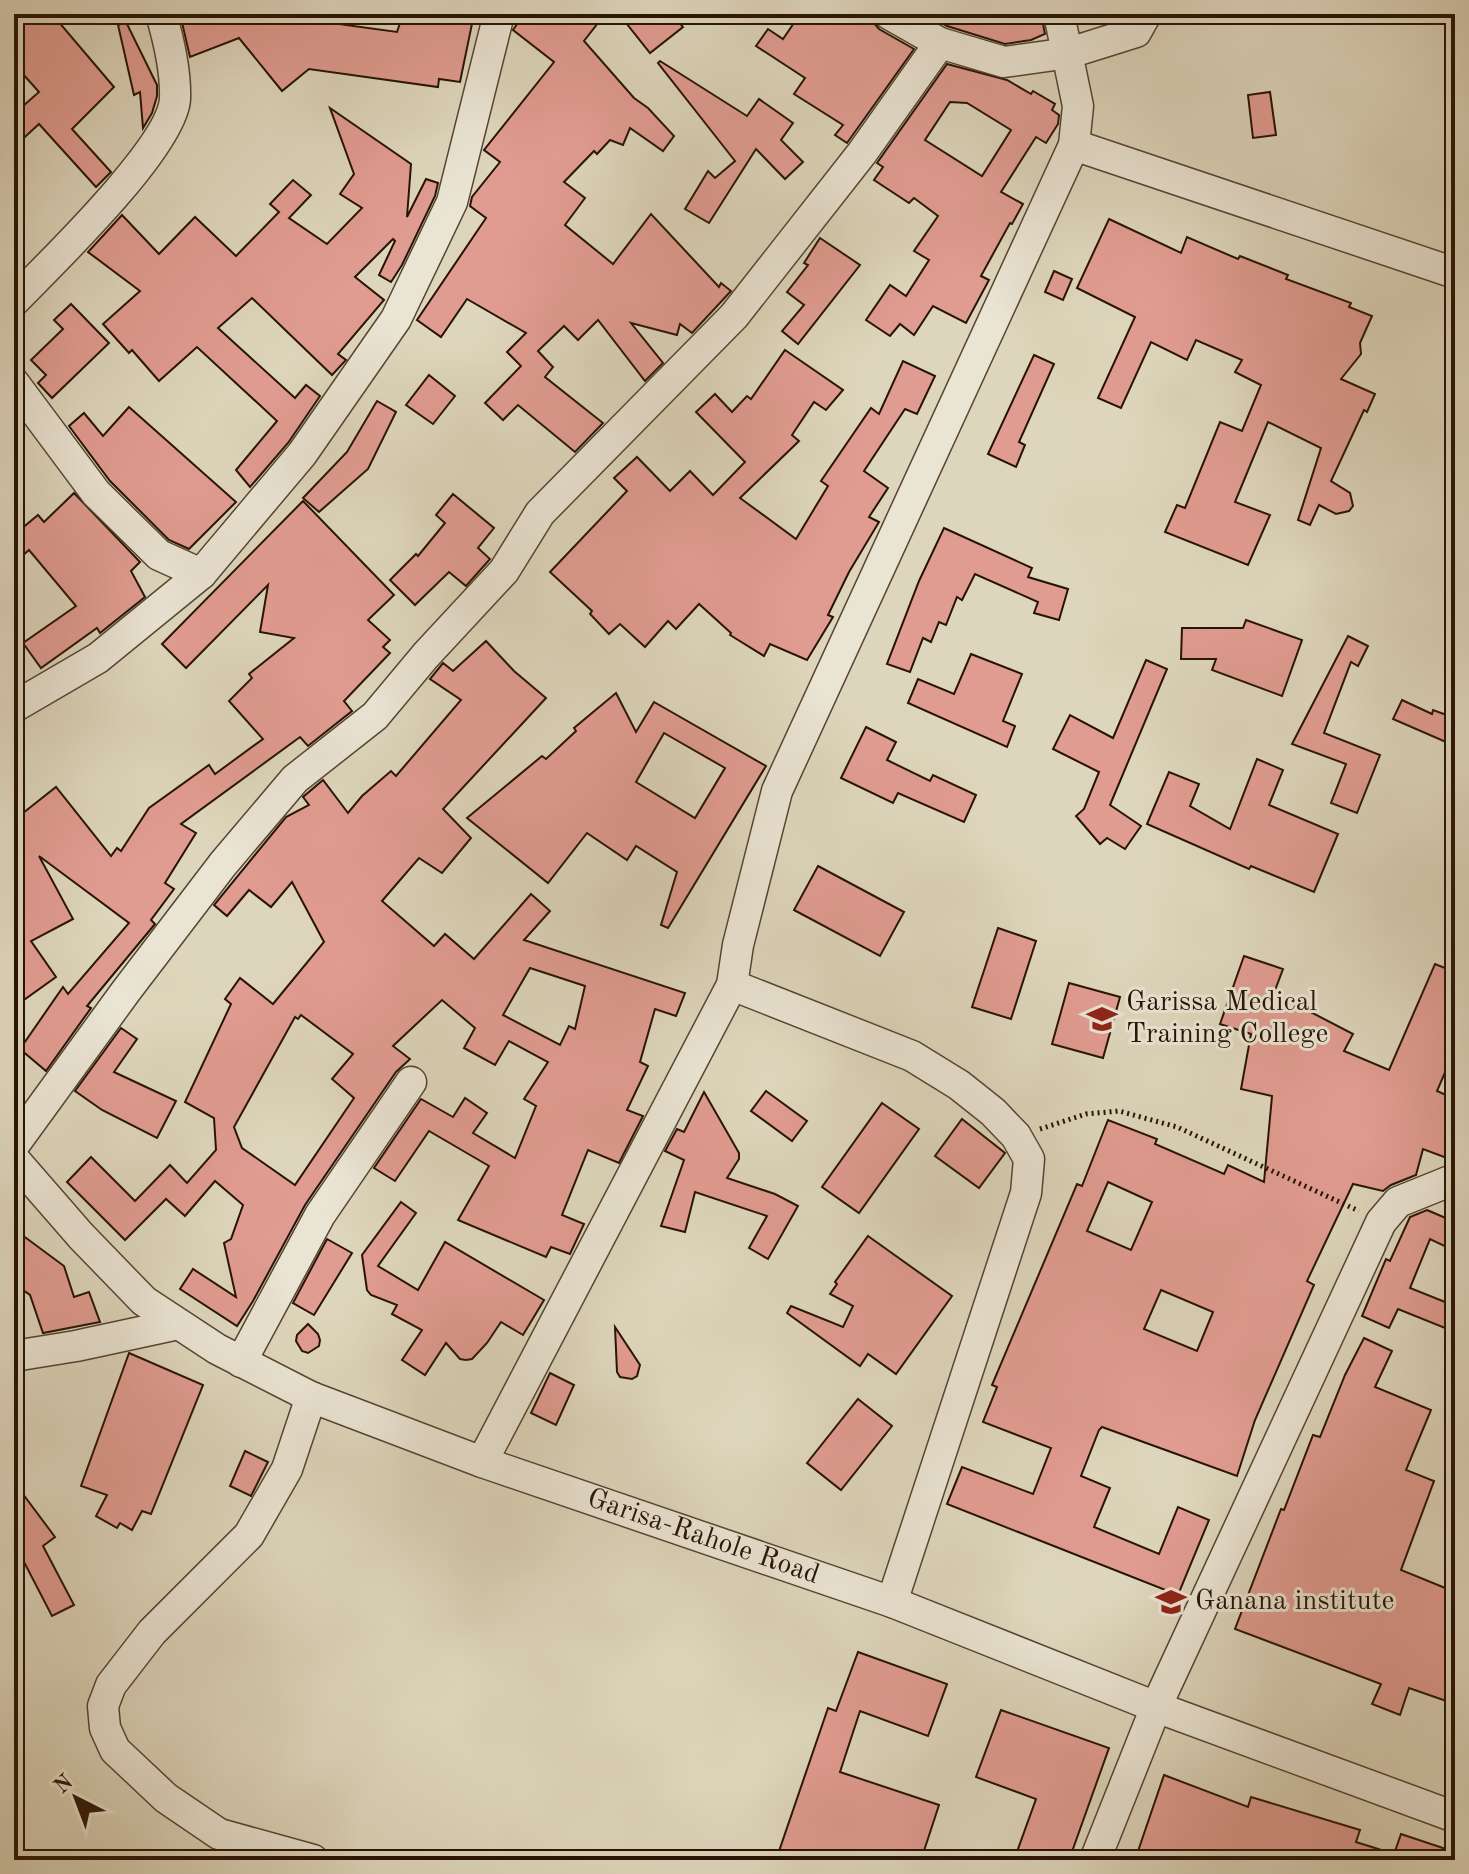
<svg xmlns="http://www.w3.org/2000/svg" width="1469" height="1874" viewBox="0 0 1469 1874" font-family="'Old Standard TT',serif">
  <style>
    .building { fill: #e19c91; stroke: #271305; stroke-width: 2; fill-rule: evenodd }
    .lines { fill: none; stroke-linecap: round; stroke-linejoin: round }
    .minor-casing { stroke: #543; stroke-width: 33 }
    .path { stroke: #271305; stroke-width: 5; stroke-dasharray: 2 4; stroke-linecap: butt }
    .minor { stroke: #eae4d3; stroke-width: 30 }
    .labels { text-anchor: middle; dominant-baseline: central; stroke-width: 6; stroke-linejoin: round; paint-order: stroke }
    .poi-label { font-size: 28px; fill: #271305; stroke: #eae4d3; text-anchor: start }
    .street-label { font-size: 28px; fill: #271305; stroke: #eae4d3 }
  </style>
  <rect width="100%" height="100%" fill="#ded6bc"/>
  <filter id="stains"><feTurbulence type="fractalNoise" baseFrequency=".0025" numOctaves="4"/><feColorMatrix values="0 0 0 0 .2 0 0 0 0 .09 0 0 0 0 .02 0 0 0 .5 -.17"/></filter>
  <radialGradient id="worn" r=".72"><stop offset=".6" stop-color="#630" stop-opacity="0"/><stop offset="1" stop-color="#630" stop-opacity=".3"/></radialGradient>
  <g class="building">
    <polygon points="27,14 52,14 114,87 72,129 111,172 96,187 39,124 14,147 14,114 39,92 14,64 14,24"/>
    <polygon points="180,14 328,14 324,22 397,32 403,14 474,14 460,82 439,79 438,87 309,69 282,91 239,38 190,57"/>
    <polygon points="524,14 605,14 584,41 634,98 648,108 674,136 663,151 630,128 623,145 610,140 597,154 594,151 564,182 585,198 565,225 613,264 651,214 719,287 721,283 731,291 692,333 680,324 677,335 631,323 663,363 645,381 598,320 578,340 564,326 538,351 553,367 545,377 603,423 575,452 518,405 503,420 485,403 521,366 507,352 526,333 467,299 441,337 417,320 486,218 470,206 472,197 500,162 484,150 554,62 513,30"/>
    <polygon points="619,14 672,14 683,27 650,53"/>
    <polygon points="800,14 871,14 873,22 879,29 914,49 847,143 835,135 843,125 794,94 805,78 756,46 768,29 783,39"/>
    <polygon points="925,14 966,14 972,17 976,14 1041,14 1045,34 1031,40 1005,44 947,26"/>
    <polygon points="126,22 157,85 157,96 152,113 143,128 140,92 134,95 118,25"/>
    <polygon points="660,61 747,116 759,99 793,123 781,140 803,162 785,179 756,149 709,223 685,209 708,171 715,178 735,161 658,63"/>
    <path d="M947,64L1007,80L1031,94L1033,91L1055,104L1052,110L1059,115L1058,124L1046,143L1036,137L1001,192L1023,204L1012,224L1010,223L981,276L989,280L966,323L933,306L914,335L900,324L890,336L866,320L890,285L906,296L929,260L914,251L938,216L914,198L909,203L874,180L883,167L877,163ZM950,102L967,103L1011,130L982,176L925,140Z"/>
    <polygon points="1270,92 1276,135 1253,138 1248,95"/>
    <polygon points="330,108 411,164 407,217 426,179 438,183 435,196 402,265 391,282 379,275 395,241 393,239 355,277 384,300 338,354 346,360 332,375 252,298 218,328 295,398 306,385 320,396 288,443 250,487 236,470 277,421 197,347 159,381 132,350 129,353 103,324 140,291 88,252 122,215 159,254 195,217 236,256 279,212 270,204 293,180 311,195 289,218 327,244 362,208 340,194 354,174"/>
    <polygon points="1109,219 1181,253 1187,237 1238,259 1240,256 1288,275 1286,279 1351,303 1349,307 1372,316 1360,343 1361,354 1341,379 1375,394 1367,412 1364,410 1331,481 1350,493 1353,506 1349,511 1336,514 1319,505 1310,525 1298,520 1321,448 1268,422 1235,502 1270,515 1248,565 1165,532 1177,505 1185,508 1220,422 1242,431 1261,385 1235,372 1242,360 1196,340 1187,360 1151,342 1121,408 1098,398 1135,317 1077,288"/>
    <polygon points="820,238 860,265 798,344 782,331 804,305 787,292 808,265 804,263"/>
    <polygon points="1054,271 1072,279 1063,300 1045,292"/>
    <polygon points="71,304 109,343 52,398 38,383 46,375 31,360 63,329 54,320"/>
    <polygon points="785,350 843,390 826,410 814,402 792,435 799,441 740,498 796,539 828,486 821,481 871,408 879,414 903,361 935,376 917,414 905,409 864,471 888,488 869,517 879,522 849,572 828,615 833,617 807,660 770,644 764,656 730,635 731,633 699,604 676,629 668,621 645,647 620,624 609,634 590,614 592,611 550,572 627,491 614,478 637,457 670,491 690,471 713,495 745,462 696,412 715,394 732,412 747,396 751,399"/>
    <polygon points="1034,355 1054,364 1019,442 1025,445 1016,467 988,454"/>
    <polygon points="429,375 455,396 433,424 406,405"/>
    <polygon points="377,401 396,412 368,469 319,512 303,498 347,452"/>
    <polygon points="129,407 236,502 189,549 169,540 110,481 69,426 84,413 103,436"/>
    <polygon points="74,493 140,562 131,571 145,597 100,633 97,628 41,668 23,643 76,606 29,550 14,563 14,535 38,515 44,522"/>
    <polygon points="453,494 494,528 478,548 490,559 466,586 449,572 415,605 390,580 416,554 418,556 445,523 436,515"/>
    <polygon points="303,501 394,595 368,620 390,640 383,647 390,653 344,701 352,711 308,746 300,737 181,824 196,833 165,883 174,889 151,920 155,924 87,1006 91,1008 46,1071 20,1049 63,987 68,994 129,923 39,856 73,919 31,941 56,977 14,1007 14,809 18,817 56,787 111,856 117,848 121,851 149,808 209,765 215,774 263,739 229,701 252,678 249,674 294,638 260,632 268,585 186,668 162,644"/>
    <polygon points="944,528 1032,568 1028,577 1068,589 1059,620 1034,613 1038,602 975,574 962,600 957,597 946,625 939,622 931,642 923,638 910,672 887,664 919,581"/>
    <polygon points="1246,620 1302,640 1282,696 1212,670 1216,659 1181,659 1182,628 1243,628"/>
    <polygon points="1348,636 1368,646 1358,666 1351,662 1324,733 1380,755 1357,813 1331,803 1346,764 1292,744"/>
    <path d="M486,641L514,671L546,698L443,809L471,838L442,873L419,858L382,901L434,946L445,934L474,959L531,894L550,911L524,940L685,993L676,1016L655,1009L640,1062L648,1066L627,1110L643,1116L619,1163L588,1150L562,1215L584,1224L570,1254L551,1247L546,1257L458,1220L489,1166L429,1131L395,1181L374,1168L421,1099L453,1117L465,1098L487,1113L473,1133L515,1158L536,1106L524,1099L548,1062L509,1041L495,1065L464,1048L475,1028L442,1000L393,1046L410,1059L396,1072L305,1205L253,1301L237,1326L180,1289L193,1269L236,1297L224,1243L231,1239L243,1205L215,1181L185,1216L166,1199L125,1240L67,1182L91,1157L135,1201L170,1165L187,1183L216,1150L214,1118L185,1102L231,1004L225,999L240,978L273,1004L324,942L292,882L271,907L249,890L227,916L214,905L286,817L309,805L303,797L323,780L348,813L362,796L391,771L396,776L461,700L430,679L443,663L453,671ZM530,968L585,986L575,1029L569,1026L560,1045L503,1015ZM301,1015L353,1054L332,1079L354,1098L295,1185L242,1148L234,1127L295,1017L298,1019Z"/>
    <polygon points="971,654 1022,674 1003,721 1015,726 1007,747 908,703 918,679 954,694"/>
    <polygon points="1146,660 1167,669 1110,805 1141,826 1125,849 1107,838 1100,844 1076,816 1084,809 1099,772 1053,749 1070,715 1113,738"/>
    <path d="M616,693L636,732L654,702L766,766L668,928L661,925L677,872L636,846L627,860L587,833L548,883L467,818L542,756L546,759L576,731L574,728ZM664,733L725,768L695,818L636,782Z"/>
    <polygon points="1402,700 1432,714 1433,710 1455,718 1455,746 1393,719"/>
    <polygon points="866,727 896,742 887,760 930,781 933,775 976,795 964,822 898,793 893,803 841,778"/>
    <polygon points="1257,759 1283,770 1269,805 1338,834 1314,892 1251,866 1249,869 1147,824 1169,772 1199,784 1190,806 1230,829"/>
    <polygon points="818,866 904,912 880,956 794,910"/>
    <polygon points="998,928 1036,941 1011,1019 972,1007"/>
    <path d="M1244,956L1283,969L1274,993L1353,1034L1344,1051L1389,1070L1435,964L1455,972V1049L1437,1091L1455,1099V1161L1423,1149L1416,1175L1391,1185L1383,1191L1353,1184L1307,1281L1314,1285L1255,1420L1237,1476L1102,1427L1099,1430L1081,1476L1110,1488L1094,1527L1159,1554L1178,1507L1209,1520L1178,1595L947,1504L962,1467L1033,1494L1051,1448L983,1422L997,1387L992,1385L1077,1184L1082,1186L1108,1120L1157,1139L1155,1144L1224,1174L1228,1165L1264,1182L1272,1096L1241,1089L1251,1034L1220,1024ZM1108,1182L1152,1202L1131,1250L1087,1231ZM1161,1290L1213,1312L1197,1351L1144,1329Z"/>
    <polygon points="1069,983 1120,997 1103,1058 1052,1044"/>
    <polygon points="121,1028 137,1039 114,1072 176,1101 157,1138 102,1110 75,1091"/>
    <polygon points="766,1091 807,1121 792,1141 751,1111"/>
    <polygon points="704,1092 739,1153 739,1159 727,1178 775,1194 798,1206 768,1259 749,1248 767,1216 695,1192 685,1232 661,1226 684,1160 665,1151 677,1129 684,1132"/>
    <polygon points="882,1103 919,1129 859,1213 822,1187"/>
    <polygon points="962,1119 1005,1153 979,1188 935,1156"/>
    <polygon points="401,1202 416,1213 378,1266 418,1290 445,1242 544,1300 523,1335 501,1322 487,1343 472,1359 466,1360 460,1359 446,1343 425,1375 402,1360 422,1330 392,1314 397,1305 371,1295 367,1290 362,1255"/>
    <polygon points="1427,1210 1455,1222 1455,1251 1430,1239 1410,1288 1455,1306 1455,1332 1398,1309 1389,1328 1362,1316 1386,1259 1390,1261 1410,1217"/>
    <polygon points="14,1229 64,1266 74,1297 89,1292 100,1322 43,1333 30,1295 14,1284"/>
    <polygon points="868,1236 952,1296 896,1374 868,1354 860,1366 787,1313 791,1306 843,1327 853,1306 830,1294 837,1284 835,1282"/>
    <polygon points="327,1239 352,1253 314,1315 293,1303"/>
    <polygon points="308,1324 318,1334 320,1340 319,1346 308,1353 302,1351 296,1341 297,1335"/>
    <polygon points="615,1327 640,1365 637,1376 632,1379 620,1377 617,1372"/>
    <polygon points="1364,1338 1392,1351 1375,1387 1431,1410 1406,1470 1434,1481 1401,1570 1455,1592 1455,1704 1409,1688 1400,1715 1372,1704 1381,1684 1235,1629 1281,1509 1284,1510 1313,1435 1320,1437 1345,1375"/>
    <polygon points="129,1353 203,1385 151,1514 142,1511 132,1530 120,1523 117,1528 96,1516 107,1495 81,1486"/>
    <polygon points="550,1373 574,1385 556,1425 531,1413"/>
    <polygon points="858,1399 892,1426 841,1490 807,1463"/>
    <polygon points="245,1451 268,1462 251,1496 230,1486"/>
    <polygon points="14,1482 55,1537 43,1546 74,1605 52,1616 23,1560 14,1567"/>
    <polygon points="858,1652 947,1684 928,1736 860,1711 840,1772 939,1805 921,1860 776,1860 828,1708 836,1711"/>
    <polygon points="1001,1710 1109,1748 1069,1860 1014,1860 1036,1799 976,1777"/>
    <polygon points="1164,1775 1248,1807 1251,1797 1360,1830 1356,1842 1394,1854 1401,1834 1455,1852 1455,1860 1305,1860 1289,1855 1287,1860 1135,1860"/>
  </g>
  <g class="lines">
    <g class="minor-casing">
      <g id="minor">
        <polyline points="889,14 940,43 1004,62 1069,53 1136,32 1146,14"/>
        <polyline points="1074,145 1455,273"/>
        <path d="M14,301C50,264 172,147 175,99C176,71 169,41 161,14"/>
        <polyline points="14,383 96,493 159,555 201,574"/>
        <polyline points="14,707 98,658 201,574 302,454 396,319 452,202 499,14"/>
        <polyline points="732,985 912,1056 959,1085 993,1112 1016,1136 1029,1159 1026,1193 892,1602"/>
        <polyline points="14,1145 126,991 223,864 295,779 375,716 426,655 504,571 540,513 734,316 862,153 940,43"/>
        <path id="s1" d="M14,1159L81,1236L144,1301L217,1349L311,1397L482,1462L892,1602L1156,1707L1455,1817"/>
        <polyline points="14,1356 76,1346 178,1324"/>
        <polyline points="241,1362 320,1215 411,1082"/>
        <polyline points="311,1397 287,1469 249,1535 152,1632 111,1685 103,1706 105,1728 115,1750 166,1798 219,1834 313,1860"/>
        <polyline points="482,1462 732,985 738,945 777,791 1074,145 1078,106 1059,14"/>
        <polyline points="1095,1860 1156,1707 1381,1222 1398,1202 1455,1179"/>
      </g>
    </g>
    <polyline class="path" points="1040,1129 1086,1114 1119,1111 1177,1127 1359,1211"/>
    <use href="#minor" class="minor"/>
  </g>
  <defs>
    <g id="university-bare" transform="scale(2.4)"><path d="M0-5L7-2L0 1L-7-2ZM-4 1L0 2.5L4 1V4Q0 6-4 4Z" fill="#8f2418" stroke="#eae4d3" stroke-width="2.5" paint-order="stroke"/></g>
  </defs>
  <g fill-rule="evenodd">
    <use href="#university-bare" x="1102" y="1019"/>
    <use href="#university-bare" x="1171" y="1602"/>
  </g>
  <g class="labels">
    <g class="poi-label">
      <text x="1126" y="1003">Garissa Medical<tspan x="1126" dy="32">Training College</tspan></text>
      <text x="1195" y="1602">Ganana institute</text>
    </g>
    <g class="street-label">
      <text stroke="none"><textPath href="#s1" startOffset="802">Garisa-Rahole Road</textPath></text>
    </g>
  </g>
  <rect width="1469" height="1874" fill="none" stroke="#ded6bc" stroke-width="48"/>
  <rect x="16" y="16" width="1437" height="1842" fill="none" stroke="#271305" stroke-width="4"/>
  <rect x="24" y="24" width="1421" height="1826" fill="none" stroke="#271305" stroke-width="2"/>
  <g transform="translate(76 1798) rotate(318)" stroke="#eae4d3" stroke-width="6" paint-order="stroke">
  <path d="M0-6L14 30L0 20L-14 30Z" fill="#271305"/>
  <text y="-12" font-size="22" font-weight="bold" text-anchor="middle" fill="#271305">N</text>
  </g>
  <rect width="100%" height="100%" filter="url(#stains)"/>
  <rect width="100%" height="100%" fill="url(#worn)"/>
</svg>
